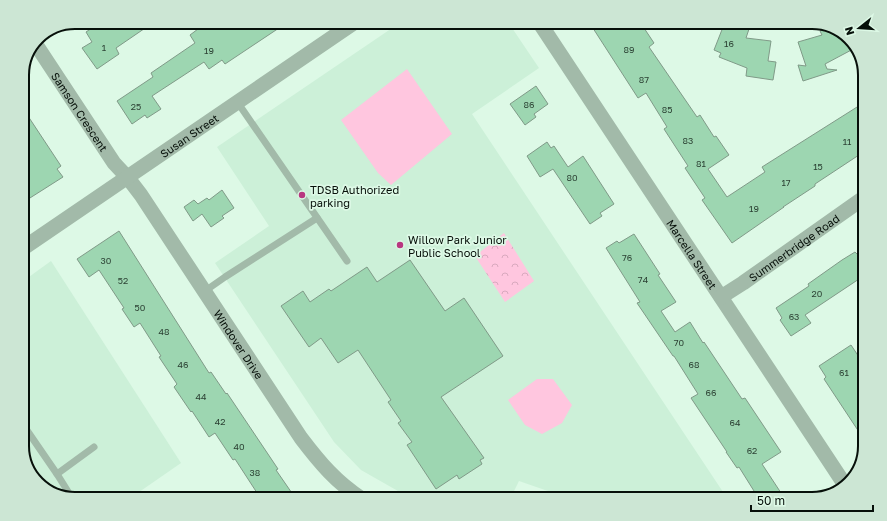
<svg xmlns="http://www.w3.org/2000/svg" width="887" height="521" viewBox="0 0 887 521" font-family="'Golos Text',sans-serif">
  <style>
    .built { fill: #ccf0d8 }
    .green { fill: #ffc6df }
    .forest { fill: url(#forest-crowns) }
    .building { fill: #9dd6b1; stroke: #809a88 }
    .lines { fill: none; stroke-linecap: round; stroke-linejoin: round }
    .lane { stroke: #a2baa9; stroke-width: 7 }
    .street { stroke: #a2baa9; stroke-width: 15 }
    .poi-dot { fill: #b83780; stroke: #ddf9e6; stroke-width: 1.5 }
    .labels { text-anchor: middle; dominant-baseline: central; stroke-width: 3.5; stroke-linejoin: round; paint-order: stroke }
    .number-label { font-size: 9px; fill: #2c4234 }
    .street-label { font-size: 11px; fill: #07100a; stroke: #ddf9e6 }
    .poi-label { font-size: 11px; fill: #07100a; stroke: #ddf9e6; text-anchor: start }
    .rim { fill: none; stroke: #07100a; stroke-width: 2 }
  </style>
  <defs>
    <pattern id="forest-crowns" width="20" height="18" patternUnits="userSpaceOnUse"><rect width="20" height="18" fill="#ffc6df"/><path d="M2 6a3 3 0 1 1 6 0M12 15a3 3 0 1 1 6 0" fill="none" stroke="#d9a9be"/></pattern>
  </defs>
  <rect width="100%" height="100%" fill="#ddf9e6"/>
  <g class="built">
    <polygon points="401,22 508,22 539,68 472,114 725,495 717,499 571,499 519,481 510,499 412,499 361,470 334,442 215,263 269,226 217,147"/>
    <polygon points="51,261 181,463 129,499 75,499 49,492 31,475 22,449 22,282"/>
  </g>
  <g class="green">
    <polygon points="407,69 452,134 391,185 378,173 341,120"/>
    <polygon points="537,379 553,379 572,405 562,423 542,434 525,425 508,400"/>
  </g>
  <polygon class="forest" points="504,233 534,281 505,302 475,256"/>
  <g class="building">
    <polygon points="101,22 154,22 116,48 119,54 97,69 82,48 92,42 86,32"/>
    <polygon points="193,22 288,22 225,64 222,60 209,69 204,62 152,96 161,109 147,118 145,115 132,124 117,101 153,77 151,73 195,43 190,35 198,29"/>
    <polygon points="589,22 640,22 654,43 649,47 697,117 700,115 714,137 716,136 729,155 708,169 727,197 765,172 762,167 865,102 865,151 815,184 815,186 783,207 784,207 732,243 702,200 705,198 685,168 688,166 664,129 667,127 646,93 638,98"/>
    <polygon points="725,22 734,22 748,28 749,29 746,38 771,41 768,61 776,62 773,80 746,76 747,68 719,57 721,53 714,50"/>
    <polygon points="828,26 838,29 857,47 825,64 827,69 837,70 803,81 798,65 806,66 798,42 822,35 820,31"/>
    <polygon points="536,86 548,104 534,114 536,117 525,125 510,104"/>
    <polygon points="22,107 61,166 57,169 63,177 22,203"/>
    <polygon points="547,142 551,148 554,146 568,167 583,156 614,204 600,213 602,216 590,224 553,169 540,177 527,156"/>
    <polygon points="222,190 234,208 222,216 224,218 211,227 202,214 193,221 184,207 194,200 198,204 207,198 209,200"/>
    <polygon points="119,231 209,373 211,372 226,394 227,393 278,469 276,470 296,499 261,499 235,459 233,460 215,433 209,437 192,411 191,412 174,387 177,384 159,357 161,356 140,323 134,327 122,309 124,308 99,270 89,277 77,259"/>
    <polygon points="634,234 660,274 658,275 676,302 661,311 675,332 690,322 703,343 704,342 742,399 745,398 781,452 762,464 785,499 759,499 739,467 737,468 726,452 727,452 691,398 698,394 674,356 673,356 637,303 640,302 606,248 617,241 619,243"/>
    <polygon points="865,247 865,275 805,315 811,323 791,336 780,320 782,318 776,308 809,286 808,284 842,260 855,252 857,254"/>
    <polygon points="410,260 445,311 464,298 503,356 441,397 484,458 480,460 482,464 459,479 457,475 436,489 407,445 412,442 398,423 401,421 388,402 391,400 358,350 338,363 321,338 309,347 281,306 303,291 310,302 329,289 331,291 367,267 377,282"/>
    <polygon points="851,345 865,366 865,441 824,379 826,377 819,366"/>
  </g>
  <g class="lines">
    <g class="lane">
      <polyline points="238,103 347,261"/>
      <polyline points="205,291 225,277 317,218"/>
      <polyline points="24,426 57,474 72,498"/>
      <polyline points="57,474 94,447"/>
    </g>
    <g class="street">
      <path id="s1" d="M539,22L845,485"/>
      <path id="s2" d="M35,43L114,163L128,178L141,195L301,438C320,463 336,482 362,499"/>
      <path id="s3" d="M22,249L355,22"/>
      <path id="s4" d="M721,297L743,283L865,197"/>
    </g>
  </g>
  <g class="poi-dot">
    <circle cx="302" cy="195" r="4"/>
    <circle cx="400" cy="245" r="4"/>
  </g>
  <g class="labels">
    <g class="number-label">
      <text x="729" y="43">16</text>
      <text x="104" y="47">1</text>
      <text x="629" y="49">89</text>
      <text x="209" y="50">19</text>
      <text x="644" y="79">87</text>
      <text x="529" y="104">86</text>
      <text x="136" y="106">25</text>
      <text x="667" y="109">85</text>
      <text x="688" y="140">83</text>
      <text x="847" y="141">11</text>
      <text x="701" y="163">81</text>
      <text x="818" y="166">15</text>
      <text x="572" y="177">80</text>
      <text x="786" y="182">17</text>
      <text x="754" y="208">19</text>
      <text x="627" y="257">76</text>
      <text x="106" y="260">30</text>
      <text x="643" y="279">74</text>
      <text x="123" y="280">52</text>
      <text x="817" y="293">20</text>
      <text x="140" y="307">50</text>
      <text x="794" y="316">63</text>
      <text x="164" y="331">48</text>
      <text x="679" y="342">70</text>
      <text x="183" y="364">46</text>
      <text x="694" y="364">68</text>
      <text x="844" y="372">61</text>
      <text x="711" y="392">66</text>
      <text x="201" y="396">44</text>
      <text x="220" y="421">42</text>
      <text x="735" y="422">64</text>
      <text x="239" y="446">40</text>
      <text x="752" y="450">62</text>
      <text x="255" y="472">38</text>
    </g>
    <g class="street-label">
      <text stroke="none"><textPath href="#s2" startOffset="82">Samson Crescent</textPath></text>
      <text stroke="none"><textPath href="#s3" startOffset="202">Susan Street</textPath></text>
      <text stroke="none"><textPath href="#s4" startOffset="88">Summerbridge Road</textPath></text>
      <text stroke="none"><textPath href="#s1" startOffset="278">Marcella Street</textPath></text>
      <text stroke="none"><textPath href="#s2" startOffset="364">Windover Drive</textPath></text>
    </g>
    <g class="poi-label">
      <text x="310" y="189">TDSB Authorized<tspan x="310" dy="13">parking</tspan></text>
      <text x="408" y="239">Willow Park Junior<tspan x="408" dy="13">Public School</tspan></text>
    </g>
  </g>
  <path d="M0 0H887V521H0ZM75 29H812A46 46 0 0 1 858 75V446A46 46 0 0 1 812 492H75A46 46 0 0 1 29 446V75A46 46 0 0 1 75 29Z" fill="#cce6d4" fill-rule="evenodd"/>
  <path class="rim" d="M75 29H812A46 46 0 0 1 858 75V446A46 46 0 0 1 812 492H75A46 46 0 0 1 29 446V75A46 46 0 0 1 75 29Z"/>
  <g transform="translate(859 28) rotate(253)" stroke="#ddf9e6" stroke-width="3" paint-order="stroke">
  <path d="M0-3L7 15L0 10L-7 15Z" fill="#07100a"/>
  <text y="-6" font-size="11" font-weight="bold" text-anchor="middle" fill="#07100a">N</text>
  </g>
  <path d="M751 505v6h122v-6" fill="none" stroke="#07100a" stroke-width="2"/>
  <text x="757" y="505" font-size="12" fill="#07100a" stroke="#ddf9e6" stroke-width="3" paint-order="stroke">50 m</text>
</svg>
